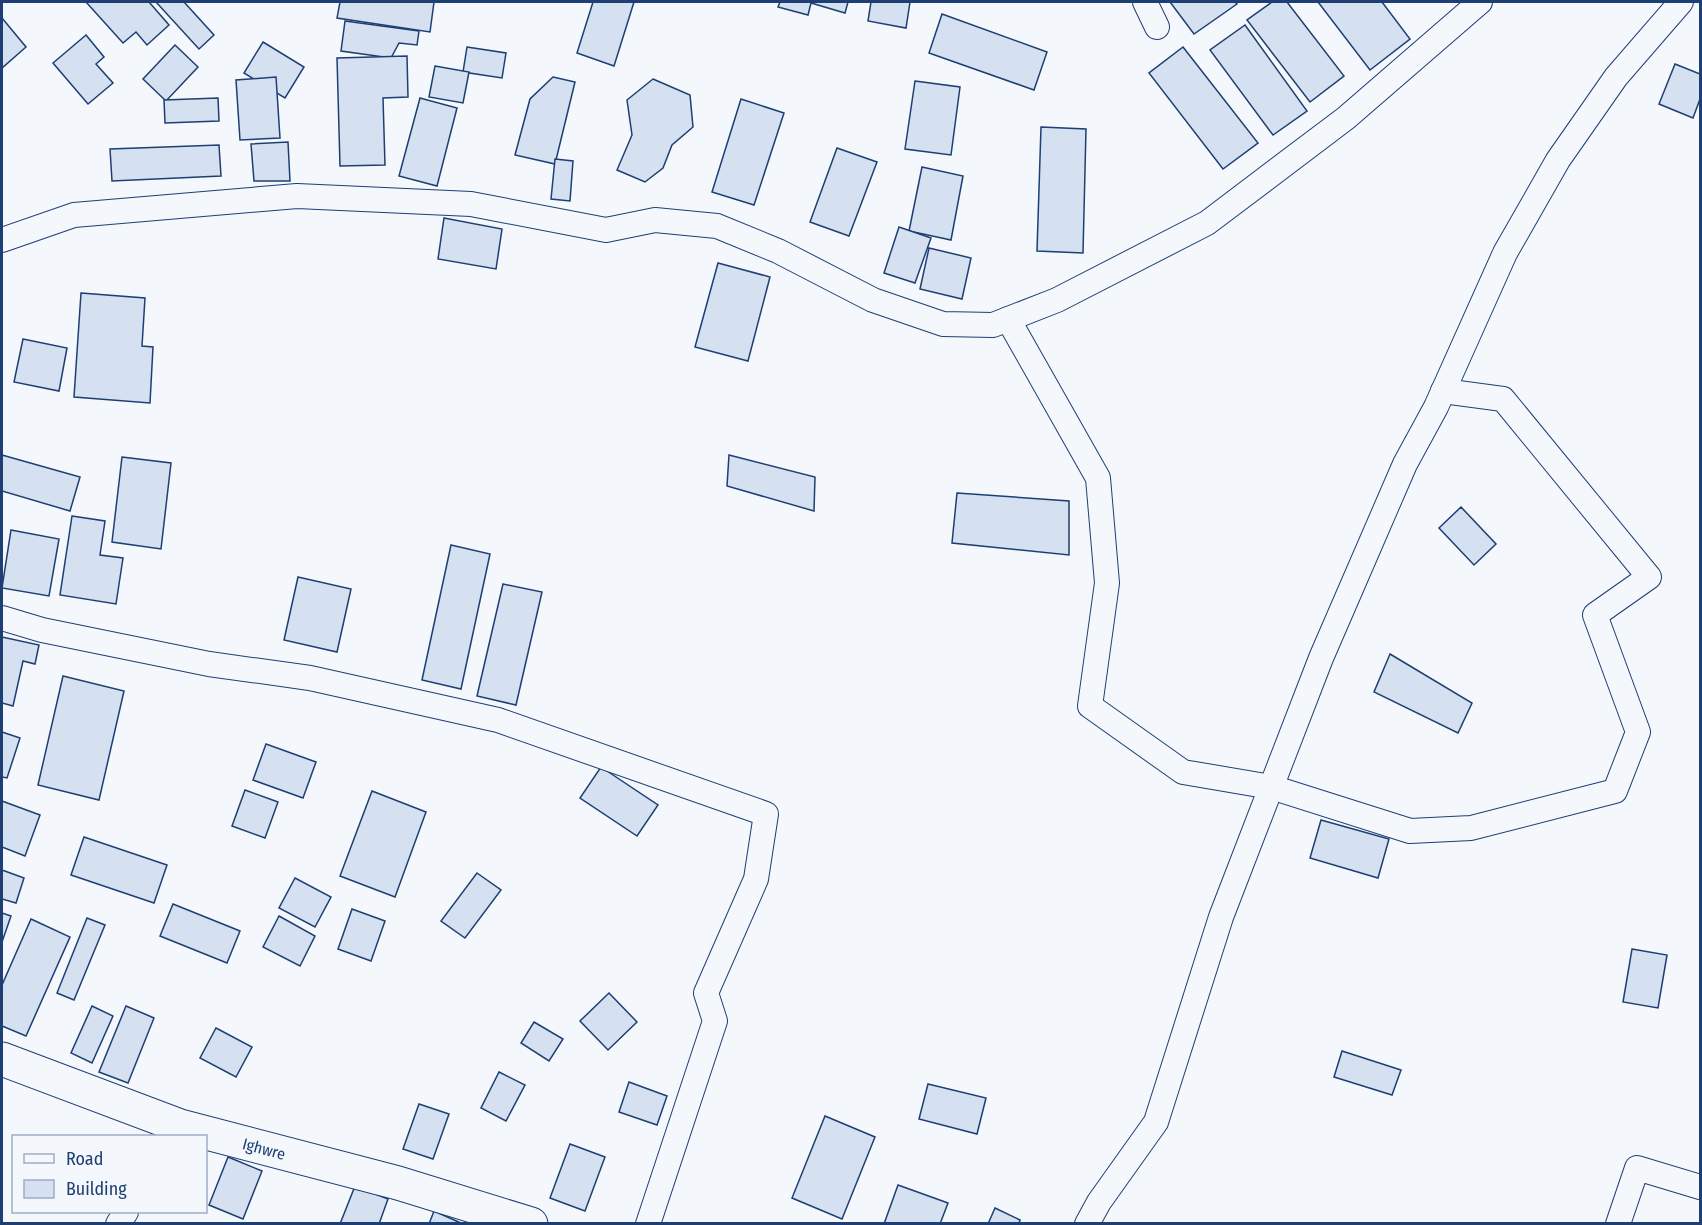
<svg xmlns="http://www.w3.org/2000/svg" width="1702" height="1225" viewBox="0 0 1702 1225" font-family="'Fira Sans Condensed',sans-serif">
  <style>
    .building { fill: #d5e0f0; stroke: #1d3f73; stroke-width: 1.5 }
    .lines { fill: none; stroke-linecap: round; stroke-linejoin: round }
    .street-casing { stroke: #1d3f73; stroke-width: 26 }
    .secondary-casing { stroke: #1d3f73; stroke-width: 35 }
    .street { stroke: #f4f7fb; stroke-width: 24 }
    .secondary { stroke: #f4f7fb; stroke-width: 33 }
    .labels { text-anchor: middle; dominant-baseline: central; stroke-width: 4.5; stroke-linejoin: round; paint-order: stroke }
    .street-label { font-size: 16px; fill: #1d3f73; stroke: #f4f7fb }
  </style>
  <rect width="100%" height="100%" fill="#f4f7fb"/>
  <g class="building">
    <polygon points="86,2 149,2 169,25 147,45 136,32 123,43"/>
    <polygon points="156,2 184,2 214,35 199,49"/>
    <polygon points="340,2 434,2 430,32 337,18"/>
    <polygon points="593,2 634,2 614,66 577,53"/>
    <polygon points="780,2 848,2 845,13 811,3 808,15 778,7"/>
    <polygon points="871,2 910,2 906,28 868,21"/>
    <polygon points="1170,2 1235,2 1237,4 1194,34"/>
    <polygon points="1272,2 1287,2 1344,76 1310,102 1247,20"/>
    <polygon points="1318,2 1382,2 1410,39 1370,70"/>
    <polygon points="942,14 1047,52 1034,90 929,53"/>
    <polygon points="2,18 26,47 2,68"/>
    <polygon points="345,21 419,31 417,45 399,43 391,58 341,51"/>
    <polygon points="1245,25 1307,111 1273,135 1210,50"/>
    <polygon points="86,35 104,57 96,64 113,83 88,104 53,63"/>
    <polygon points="263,42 304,67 285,98 244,73"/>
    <polygon points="175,45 198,67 166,101 143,79"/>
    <polygon points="467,47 506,53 502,78 463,72"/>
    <polygon points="1183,47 1258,143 1223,169 1149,73"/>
    <polygon points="407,56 408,97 383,98 385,165 340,166 337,58"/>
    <polygon points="1675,64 1700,74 1700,99 1693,118 1659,104"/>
    <polygon points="435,66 469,72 463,103 429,97"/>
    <polygon points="276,77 280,138 240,140 236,80"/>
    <polygon points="553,77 575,82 555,164 515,155 530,99"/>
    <polygon points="653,79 690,95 693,127 672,145 663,168 645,182 617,170 632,135 627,100"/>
    <polygon points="915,81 960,87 951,155 905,149"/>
    <polygon points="218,98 219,121 165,123 164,100"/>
    <polygon points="420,98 457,108 437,186 399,176"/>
    <polygon points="741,99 784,113 754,205 712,192"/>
    <polygon points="1041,127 1086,129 1083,253 1037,251"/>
    <polygon points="288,142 290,181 254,181 251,144"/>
    <polygon points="219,145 221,176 112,181 110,149"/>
    <polygon points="837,148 877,162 849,236 810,222"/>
    <polygon points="555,159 573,161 570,201 551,199"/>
    <polygon points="922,167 963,176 951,240 909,231"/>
    <polygon points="444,218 502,229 496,269 438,259"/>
    <polygon points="899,227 931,238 915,283 884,273"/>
    <polygon points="929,248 971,258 962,299 920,289"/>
    <polygon points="718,263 770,277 748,361 695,347"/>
    <polygon points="81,293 145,298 142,346 153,347 150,403 74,397"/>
    <polygon points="23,339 67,348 59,391 14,382"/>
    <polygon points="2,455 80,477 70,511 2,491"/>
    <polygon points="729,455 815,477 814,511 727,486"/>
    <polygon points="122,457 171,463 161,549 112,542"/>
    <polygon points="957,493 1069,501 1069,555 952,543"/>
    <polygon points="1461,507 1496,544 1474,565 1439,528"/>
    <polygon points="72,516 105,521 100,555 123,558 116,604 60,595"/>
    <polygon points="11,530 59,539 49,596 2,588"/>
    <polygon points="451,545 490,554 461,689 422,680"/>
    <polygon points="298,577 351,589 337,652 284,640"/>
    <polygon points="503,584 542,592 516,705 477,696"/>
    <polygon points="2,637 39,645 35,664 23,661 13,706 2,703"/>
    <polygon points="1390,654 1472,703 1458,733 1374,692"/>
    <polygon points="63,676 124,691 99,800 38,785"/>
    <polygon points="2,732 20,738 7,778 2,777"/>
    <polygon points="266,744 316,762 303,798 253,780"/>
    <polygon points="601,767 658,805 637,836 580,798"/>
    <polygon points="245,790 278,802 265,838 232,826"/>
    <polygon points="372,791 426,812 395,897 340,876"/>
    <polygon points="2,801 40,815 25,856 2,847"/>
    <polygon points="1321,820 1389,839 1378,878 1310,858"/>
    <polygon points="84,837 167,865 154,903 71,875"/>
    <polygon points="2,870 24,878 16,903 2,899"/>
    <polygon points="477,873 501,890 465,938 441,921"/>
    <polygon points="295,878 331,897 315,927 279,908"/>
    <polygon points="173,904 240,931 227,963 160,936"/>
    <polygon points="352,909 385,921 371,961 338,949"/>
    <polygon points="2,913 11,916 2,942"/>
    <polygon points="279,916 315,936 300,966 263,947"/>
    <polygon points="87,918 105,925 74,1000 57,993"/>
    <polygon points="31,919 70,937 26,1036 2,1026 2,985"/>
    <polygon points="1632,949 1667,955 1658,1008 1623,1002"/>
    <polygon points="609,993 637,1022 608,1050 580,1021"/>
    <polygon points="92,1006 113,1016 92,1063 71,1053"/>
    <polygon points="126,1006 154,1018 128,1083 99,1072"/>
    <polygon points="534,1022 563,1039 549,1061 521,1043"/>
    <polygon points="216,1028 252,1047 236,1077 200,1058"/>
    <polygon points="1342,1051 1401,1070 1392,1095 1334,1077"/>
    <polygon points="499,1072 525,1085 506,1121 481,1108"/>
    <polygon points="629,1082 667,1096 657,1125 619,1112"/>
    <polygon points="928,1084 986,1098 977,1134 919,1119"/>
    <polygon points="419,1104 449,1114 433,1159 403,1149"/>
    <polygon points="825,1116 875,1137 842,1219 792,1198"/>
    <polygon points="570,1144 605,1157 585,1211 550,1198"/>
    <polygon points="228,1157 262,1171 243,1219 209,1205"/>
    <polygon points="898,1185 948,1203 940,1224 884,1224"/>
    <polygon points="355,1186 388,1199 379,1224 340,1224"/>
    <polygon points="995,1208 1020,1220 1019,1224 988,1224"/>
    <polygon points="434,1211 463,1224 429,1224"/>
  </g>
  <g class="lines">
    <g class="street-casing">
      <g id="street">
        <polyline points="1145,2 1157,27"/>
        <polyline points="2,240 74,215 297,196 471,204 606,230 655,220 717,226 778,251 873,300 943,324 993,325 1057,300 1207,223 1346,118 1480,2"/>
        <polyline points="1008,319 1098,478 1107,583 1090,706 1183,772 1271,787 1410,831 1471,828 1615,791 1638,732 1595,615 1649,577 1503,399 1443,391"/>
        <polyline points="2,618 42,630 209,664 310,678 498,720 766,814 756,879 706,993 715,1021 648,1224"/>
        <polyline points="118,1224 126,1212"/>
        <polyline points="1087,1224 1099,1202 1156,1122 1221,917 1321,658 1405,464 1436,407 1505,253 1558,160 1616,77 1681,2"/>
        <polyline points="1618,1224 1637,1168 1700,1187"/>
      </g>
    </g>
    <g class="secondary-casing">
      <polyline id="secondary" points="2,1059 180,1126 398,1183 531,1224"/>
    </g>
    <use href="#street" class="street"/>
    <use href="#secondary" class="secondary"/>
  </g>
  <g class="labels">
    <g class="street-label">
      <text transform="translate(264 1149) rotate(15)">Ighwre</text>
    </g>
  </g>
  <rect width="1702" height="1225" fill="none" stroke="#1d3f73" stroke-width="6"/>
  <rect x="12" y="1135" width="195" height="78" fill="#f4f7fb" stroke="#9eadc5" stroke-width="1.5"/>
  <rect x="24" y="1154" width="30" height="9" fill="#f4f7fb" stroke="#9eadc5" stroke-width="1.5"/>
  <text x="66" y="1165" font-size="18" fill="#1d3f73">Road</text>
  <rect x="24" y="1180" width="30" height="18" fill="#d5e0f0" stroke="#9eadc5" stroke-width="1.5"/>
  <text x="66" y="1195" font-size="18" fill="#1d3f73">Building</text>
</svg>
